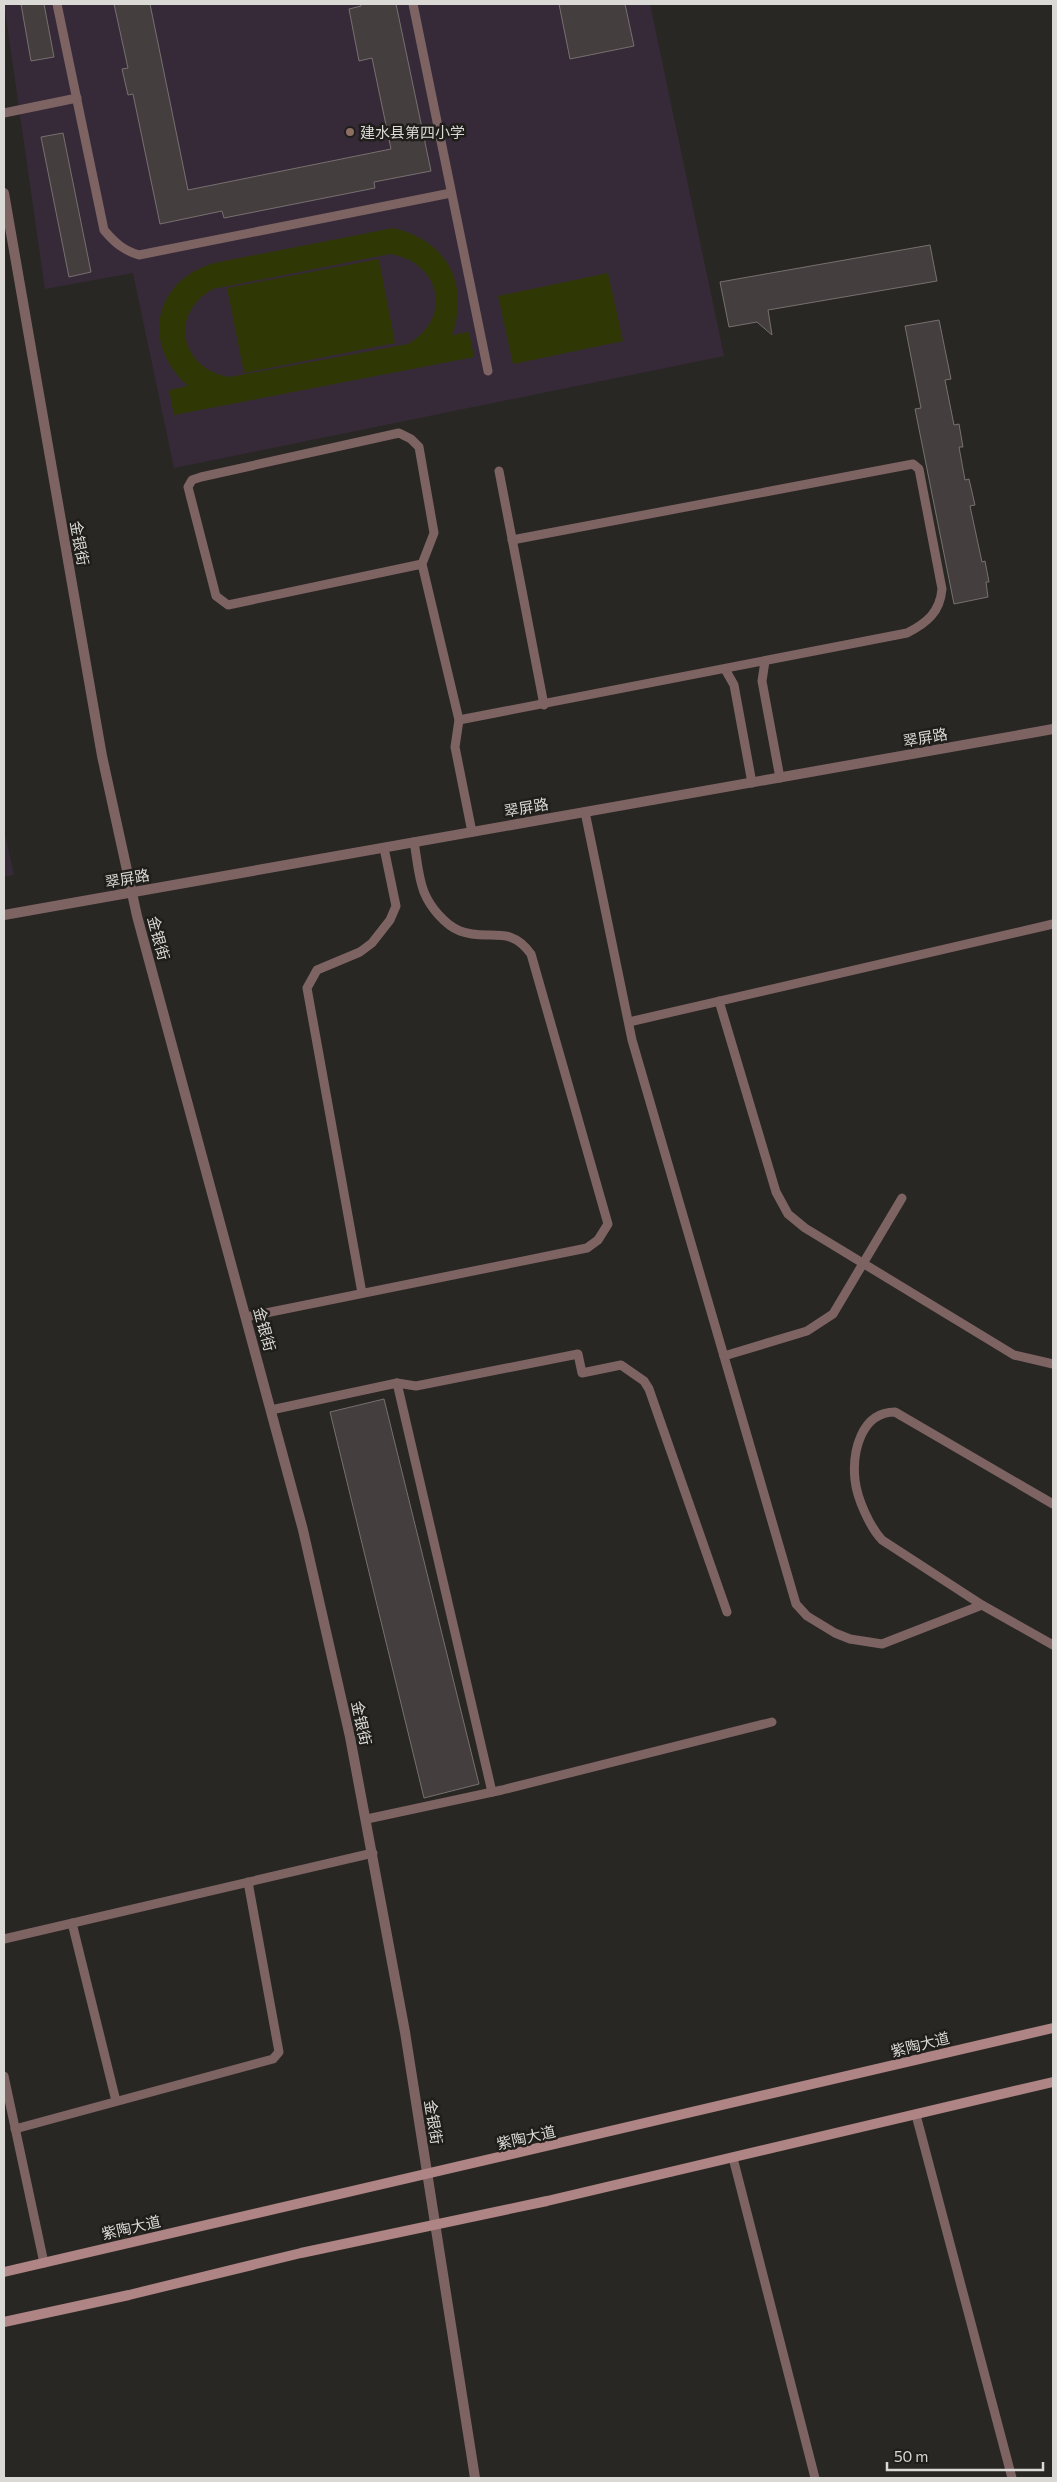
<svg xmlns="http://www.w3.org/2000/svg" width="1057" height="2482" viewBox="0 0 1057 2482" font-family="Commissioner,'Noto Sans SC',sans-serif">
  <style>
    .education { fill: #362a39 }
    .green { fill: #2f3805; fill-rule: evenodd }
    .building { fill: #443e3e; stroke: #76706f }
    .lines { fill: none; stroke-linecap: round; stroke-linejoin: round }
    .service { stroke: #7e6363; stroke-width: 9 }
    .tertiary { stroke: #7e6363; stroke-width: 10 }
    .secondary { stroke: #ae8484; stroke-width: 10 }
    .education-dot { fill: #8d6e63; stroke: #1f1e1a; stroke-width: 2 }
    .labels { text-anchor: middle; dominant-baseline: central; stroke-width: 5; stroke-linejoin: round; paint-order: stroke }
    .poi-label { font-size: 15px; fill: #dad9d6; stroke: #1f1e1a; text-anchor: start }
    .street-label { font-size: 15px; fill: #dad9d6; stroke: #1f1e1a }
  </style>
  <rect width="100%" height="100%" fill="#292723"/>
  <g class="education">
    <polygon points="4,4 650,4 724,356 174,468 133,273 45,289"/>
    <polygon points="4,830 14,875 4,877"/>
  </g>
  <g class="green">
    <path d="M393,228C447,240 470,284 452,335L469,332L474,357L174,415L169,390L188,386C141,345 153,281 214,263ZM390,254C441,262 453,318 408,344L229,377C181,369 168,314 213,289Z"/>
    <polygon points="379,259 395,343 244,373 227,288"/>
    <polygon points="608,273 623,341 513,364 498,296"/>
  </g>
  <g class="building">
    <polygon points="21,4 44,4 54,57 31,61"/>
    <polygon points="114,4 150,4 188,190 391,149 372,58 359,61 349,9 361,6 361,4 396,4 431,171 374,182 375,188 224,218 222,211 160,224 133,94 128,95 122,69 128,68"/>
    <polygon points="559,4 625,4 634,46 570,59"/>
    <polygon points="63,133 91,272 69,277 41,137"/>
    <polygon points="930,245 937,281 768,310 772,335 757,322 729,327 720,282"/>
    <polygon points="939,320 951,379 945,380 954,425 959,424 963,447 959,447 965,480 969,479 975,505 970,506 982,562 985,561 989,582 986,582 988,597 954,604 915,409 921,408 905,326"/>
    <polygon points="384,1399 479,1784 424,1798 330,1412"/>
  </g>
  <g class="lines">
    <g class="service">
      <path d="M57,4L104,230C115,243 123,250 139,255L451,193"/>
      <polyline points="413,4 488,371"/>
      <polyline points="4,113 77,98"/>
      <polyline points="499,471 544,705"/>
      <polyline points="422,564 228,605 216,596 188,487 192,480 201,477 399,433 411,439 419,447 434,533 422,564 459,720 455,747 472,832"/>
      <polyline points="765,661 762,681 780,778"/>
      <polyline points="725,669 734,685 752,783"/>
      <path d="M459,720L907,633C927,623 940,612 942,589L919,469L913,464L512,540"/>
      <polyline points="585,812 632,1040 796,1604 807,1616 835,1633 850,1639 882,1644 982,1605"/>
      <polyline points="719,1001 776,1192 788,1214 805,1228 1014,1355 1053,1364"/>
      <polyline points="629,1022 1053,924"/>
      <polyline points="362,1293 307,988 317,970 360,952 372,943 390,920 396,906 384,848"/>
      <path d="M246,1317L587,1248L598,1240L608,1224L531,954C509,923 488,942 460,931C445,925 430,907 424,892C418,877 417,858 414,842"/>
      <polyline points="724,1356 807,1331 833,1314 902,1198"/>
      <polyline points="397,1383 492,1792"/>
      <polyline points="271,1410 397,1383 416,1386 578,1354 582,1373 621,1365 644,1381 649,1389 727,1612"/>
      <path d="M1053,1504L895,1412C861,1412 852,1452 855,1480C857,1499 870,1527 882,1540L982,1605L1053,1645"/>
      <polyline points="367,1819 502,1790 772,1722"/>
      <polyline points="72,1923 116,2101"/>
      <polyline points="4,1939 373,1853"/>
      <polyline points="4,2076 44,2263"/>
      <polyline points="916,2115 1012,2478"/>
      <polyline points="15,2129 273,2059 279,2052 248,1882"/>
      <polyline points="733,2158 815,2478"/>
    </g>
    <g class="tertiary">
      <polyline points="4,193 102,756 137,916 303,1530 350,1737 405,2032 475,2478"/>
      <polyline points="4,915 1053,729"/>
    </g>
    <g class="secondary">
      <polyline points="4,2272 1053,2028"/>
      <polyline points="4,2322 129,2295 301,2253 547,2201 1053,2082"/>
    </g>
  </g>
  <circle class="education-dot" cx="350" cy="132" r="5"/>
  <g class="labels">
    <g class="poi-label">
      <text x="360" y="132">建水县第四小学</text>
    </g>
    <g class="street-label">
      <text transform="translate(80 543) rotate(80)">金银街</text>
      <text transform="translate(925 737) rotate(-10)">翠屏路</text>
      <text transform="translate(526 807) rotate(-10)">翠屏路</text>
      <text transform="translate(127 878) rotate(-10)">翠屏路</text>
      <text transform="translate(159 938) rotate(75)">金银街</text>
      <text transform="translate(265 1329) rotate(75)">金银街</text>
      <text transform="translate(362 1723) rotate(78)">金银街</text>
      <text transform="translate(920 2044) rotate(-14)">紫陶大道</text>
      <text transform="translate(434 2122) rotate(81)">金银街</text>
      <text transform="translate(526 2137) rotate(-13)">紫陶大道</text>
      <text transform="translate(131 2227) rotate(-13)">紫陶大道</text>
    </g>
  </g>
  <rect width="1057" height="2482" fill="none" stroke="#dad9d6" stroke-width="10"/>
  <path d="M887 2462v8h156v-8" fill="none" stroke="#dad9d6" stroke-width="2.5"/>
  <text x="894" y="2462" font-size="15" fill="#dad9d6" stroke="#1f1e1a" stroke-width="4" paint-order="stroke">50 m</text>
</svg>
